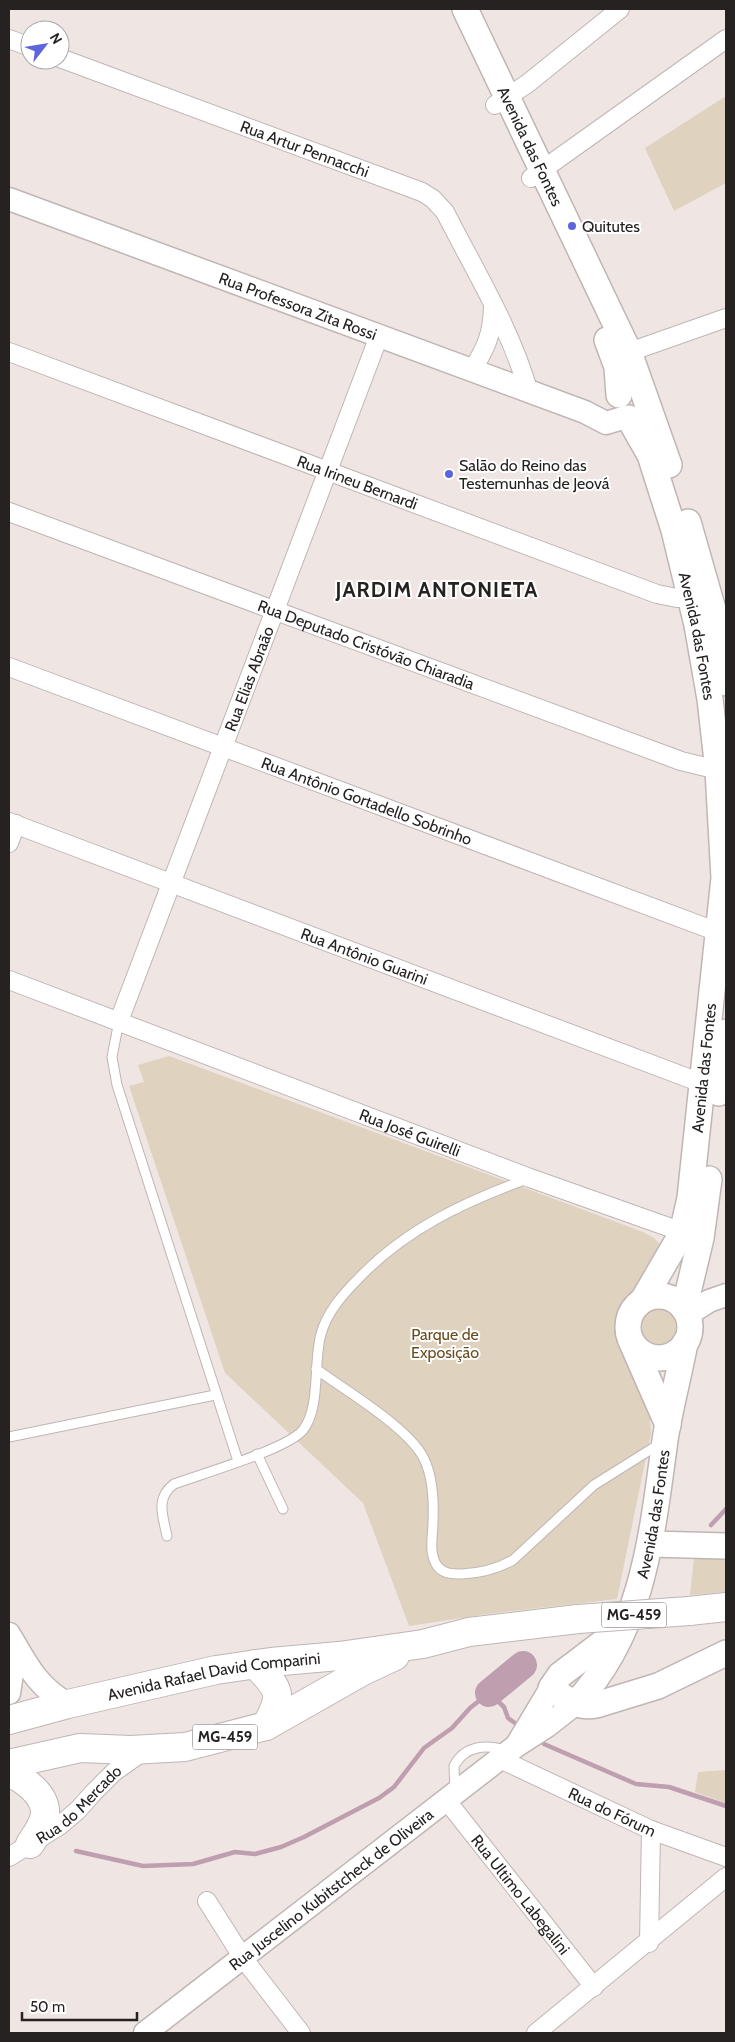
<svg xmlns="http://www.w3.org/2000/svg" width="735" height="2042" font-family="Cabin,sans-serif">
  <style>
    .green { fill: #dfd2be }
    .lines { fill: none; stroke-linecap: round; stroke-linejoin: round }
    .stream { stroke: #be9eaf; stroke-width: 4.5 }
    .river { stroke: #be9eaf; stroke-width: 28 }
    .service-casing { stroke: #bfb6b4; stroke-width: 11 }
    .minor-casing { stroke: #bfb6b4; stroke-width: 20 }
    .tertiary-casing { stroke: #bfb6b4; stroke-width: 25 }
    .secondary-casing { stroke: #bfb6b4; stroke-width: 28 }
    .primary-casing { stroke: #bfb6b4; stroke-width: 30 }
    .service { stroke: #fff; stroke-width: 9 }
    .minor { stroke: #fff; stroke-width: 18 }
    .tertiary { stroke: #fff; stroke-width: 22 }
    .secondary { stroke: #fff; stroke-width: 25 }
    .primary { stroke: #fff; stroke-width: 28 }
    .primary-bridge-casing { stroke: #bfb6b4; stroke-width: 30; stroke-linecap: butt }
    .primary-bridge { stroke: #fff; stroke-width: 28 }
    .poi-dot { fill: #5d64dc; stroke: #fff; stroke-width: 2 }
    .labels { text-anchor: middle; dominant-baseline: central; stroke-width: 4; stroke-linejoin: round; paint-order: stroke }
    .shield { fill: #fff; stroke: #666464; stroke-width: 1 }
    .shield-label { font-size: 15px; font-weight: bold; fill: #252221 }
    .street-label { font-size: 16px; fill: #252221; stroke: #fff }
    .poi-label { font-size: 16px; fill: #252221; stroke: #fff; text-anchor: start }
    .park-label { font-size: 16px; fill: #684c1d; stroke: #fff }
    .district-label { font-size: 21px; font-weight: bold; letter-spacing: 1px; fill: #252221; stroke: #fff }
  </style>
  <rect width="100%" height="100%" fill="#efe6e4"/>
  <g class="green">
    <polygon points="726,96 726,183 674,211 645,148"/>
    <polygon points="169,1056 643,1232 654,1238 661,1245 657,1264 629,1294 618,1326 620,1345 645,1400 650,1417 651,1433 617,1599 487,1614 409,1626 363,1503 225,1373 129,1086 144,1082 138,1065"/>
    <circle cx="658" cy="1326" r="20"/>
    <polygon points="695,1549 726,1550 726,1592 690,1595"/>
    <polygon points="726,1770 726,1803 695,1792 698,1772"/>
  </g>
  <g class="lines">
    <g class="stream">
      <polyline points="711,1525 726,1509"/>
      <polyline points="544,1744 636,1784 669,1787 726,1806"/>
      <polyline points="76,1851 143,1866 193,1864 235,1852 255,1854 281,1847 304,1837 379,1798 394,1787 424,1748 452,1728 470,1708 489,1693 504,1707 508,1718 519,1726"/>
    </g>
    <polyline class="river" points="489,1693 523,1665"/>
    <g class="service-casing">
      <g id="service">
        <polyline points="119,1021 112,1057 117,1085 238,1461"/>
        <path d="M316 1369C345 1390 404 1425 422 1455 433 1474 434 1500 433 1522 433 1536 428 1554 438 1567 444 1574 453 1574 462 1574 481 1573 497 1569 513 1560L594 1485 661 1443"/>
        <polyline points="9,1437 215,1395"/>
        <polyline points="257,1454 283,1509"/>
        <path d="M167 1536C163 1516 155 1498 174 1484 201 1474 288 1449 303 1430 321 1407 313 1362 321 1334 327 1312 343 1294 359 1278 406 1229 464 1202 527 1179"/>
        <path d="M455 1792 454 1766C465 1745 487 1744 507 1751"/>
      </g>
    </g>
    <g class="minor-casing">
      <g id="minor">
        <polyline points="9,39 30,47"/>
        <path id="s1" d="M60 58 422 192 433 199 445 212C475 271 511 329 529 393"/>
        <polyline points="495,105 527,84 620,9"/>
        <polyline points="531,178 726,39"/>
        <path id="s2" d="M9 352 657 594 677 598 701 596"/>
        <polyline points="618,356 726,318"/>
        <path d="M472 371C486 347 492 336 493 307"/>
        <path id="s3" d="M9 512 681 761 726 772"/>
        <path id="s4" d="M9 667 726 935"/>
        <path id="s5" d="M9 822 712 1087"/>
        <polyline points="9,843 16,824"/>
        <path id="s6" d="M9 980 530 1178 691 1235"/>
        <path id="s7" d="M119 1021 379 336"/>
        <path id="s8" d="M500 1759 651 1830 726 1857"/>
        <path id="s9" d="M447 1801 594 1987"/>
        <path id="s10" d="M9 1857 59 1826 78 1810 93 1793 114 1772 145 1750"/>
        <polyline points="207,1901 243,1958 301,2033"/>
        <polyline points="649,1943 651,1830"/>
        <polyline points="536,2033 726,1877"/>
      </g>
    </g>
    <g class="tertiary-casing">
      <g id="tertiary">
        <path id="s11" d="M9 199 585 412 606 423 626 417"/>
        <polyline points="687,1315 709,1301 726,1295"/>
        <path d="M9 1634C26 1663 37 1687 68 1704"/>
        <polyline points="9,1693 12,1674 12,1640"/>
        <polyline points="518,1743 551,1688"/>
        <path id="s12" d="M145 2033 516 1746 547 1726 575 1704"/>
      </g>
    </g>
    <g class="secondary-casing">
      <g id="secondary">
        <path id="s13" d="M465 9 629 352 669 465"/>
        <polyline points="607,340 617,367 619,395"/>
        <path id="s14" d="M629 418 650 455 674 530 697 625 710 699 718 770 724 878 690 1198 682 1233 643 1300"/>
        <polyline points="688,522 716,620 726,683"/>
        <polyline points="719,1093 726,1032"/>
        <circle cx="659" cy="1327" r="31"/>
        <polyline points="684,1309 701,1238 709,1179"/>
        <polyline points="632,1343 668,1425"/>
        <polyline points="650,1544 726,1546"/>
        <path d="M622 1628 560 1675 551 1688C565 1698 577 1709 596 1705L658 1686 726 1653"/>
        <path id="s15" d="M575 1704C644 1631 652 1534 665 1440 670 1408 679 1375 685 1343"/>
      </g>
    </g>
    <g class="primary-casing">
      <g id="primary">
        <polyline points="689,1611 726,1607"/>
        <path d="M255 1664C280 1690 284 1693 266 1726"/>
        <path id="s16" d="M9 1720 68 1704 216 1670 271 1662 339 1656 423 1644 469 1632 578 1619"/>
        <polyline points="9,1764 80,1748 131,1750 185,1747 266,1726 363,1671 395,1656"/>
        <path d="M9 1773C25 1779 47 1796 45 1815 43 1826 36 1835 30 1844"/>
      </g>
    </g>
    <use href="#service" class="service"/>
    <use href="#minor" class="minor"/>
    <use href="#tertiary" class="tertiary"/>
    <use href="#secondary" class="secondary"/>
    <use href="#primary" class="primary"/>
    <g class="primary-bridge-casing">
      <polyline id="primary-bridge" points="578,1619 689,1611"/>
    </g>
    <use href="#primary-bridge" class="primary-bridge"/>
  </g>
  <g class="poi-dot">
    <circle cx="572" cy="226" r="5"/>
    <circle cx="449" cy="474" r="5"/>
  </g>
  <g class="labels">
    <g class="shield">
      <rect x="601.5" y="1602.5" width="65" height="25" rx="4"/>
      <rect x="192.5" y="1724.5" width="65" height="25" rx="4"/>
    </g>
    <g class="shield-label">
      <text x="634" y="1615">MG-459</text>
      <text x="225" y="1737">MG-459</text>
    </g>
    <g class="street-label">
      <text stroke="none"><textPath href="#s13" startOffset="152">Avenida das Fontes</textPath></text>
      <text stroke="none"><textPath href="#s1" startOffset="261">Rua Artur Pennacchi</textPath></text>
      <text stroke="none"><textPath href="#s11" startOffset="308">Rua Professora Zita Rossi</textPath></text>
      <text stroke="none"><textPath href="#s2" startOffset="372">Rua Irineu Bernardi</textPath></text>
      <text stroke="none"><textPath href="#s14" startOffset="230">Avenida das Fontes</textPath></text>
      <text stroke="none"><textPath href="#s3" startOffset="381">Rua Deputado Cristóvão Chiaradia</textPath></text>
      <text stroke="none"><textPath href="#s7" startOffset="366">Rua Elias Abraão</textPath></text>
      <text stroke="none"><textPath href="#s4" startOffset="382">Rua Antônio Gortadello Sobrinho</textPath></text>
      <text stroke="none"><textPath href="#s5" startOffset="380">Rua Antônio Guarini</textPath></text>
      <text transform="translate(704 1068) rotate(-84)">Avenida das Fontes</text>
      <text stroke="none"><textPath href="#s6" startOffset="429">Rua José Guirelli</textPath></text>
      <text stroke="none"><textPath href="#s15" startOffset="209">Avenida das Fontes</textPath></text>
      <text stroke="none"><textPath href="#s16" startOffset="210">Avenida Rafael David Comparini</textPath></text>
      <text stroke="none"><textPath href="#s10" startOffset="88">Rua do Mercado</textPath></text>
      <text stroke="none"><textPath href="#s8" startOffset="124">Rua do Fórum</textPath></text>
      <text stroke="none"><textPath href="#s12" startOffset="235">Rua Juscelino Kubitstcheck de Oliveira</textPath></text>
      <text stroke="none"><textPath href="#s9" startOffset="119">Rua Ultimo Labegalini</textPath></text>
    </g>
    <g class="poi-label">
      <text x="582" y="226">Quitutes</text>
      <text x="459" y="465">Salão do Reino das<tspan x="459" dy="18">Testemunhas de Jeová</tspan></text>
    </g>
    <g class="park-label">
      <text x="445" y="1334">Parque de<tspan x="445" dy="18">Exposição</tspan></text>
    </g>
    <g class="district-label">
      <text x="437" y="589">JARDIM ANTONIETA</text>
    </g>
  </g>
  <rect width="735" height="2042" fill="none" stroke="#252221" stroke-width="20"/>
  <g transform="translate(45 45) rotate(59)"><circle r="24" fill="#ffffff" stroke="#a8a7a6"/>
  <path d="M0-4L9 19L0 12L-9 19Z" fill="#5d64dc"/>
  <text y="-8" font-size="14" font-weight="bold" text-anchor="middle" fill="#252221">N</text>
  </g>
  <path d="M22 2012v8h115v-8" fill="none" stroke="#252221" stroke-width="2.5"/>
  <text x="30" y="2012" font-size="15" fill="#252221" stroke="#ffffff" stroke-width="4" paint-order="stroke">50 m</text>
</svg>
